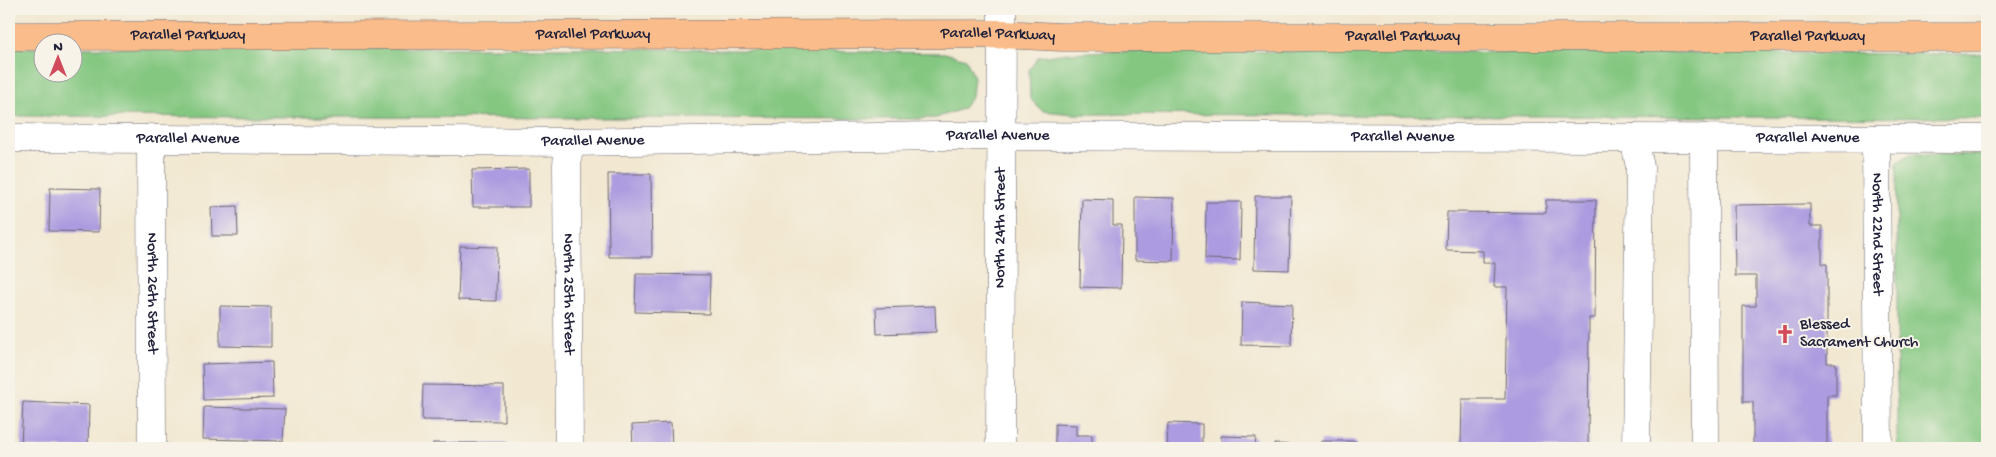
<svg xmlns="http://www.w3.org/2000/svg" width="1996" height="457" font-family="'Gochi Hand',sans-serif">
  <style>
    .green { fill: #84c781; stroke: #53745e }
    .building { fill: #ac9be0 }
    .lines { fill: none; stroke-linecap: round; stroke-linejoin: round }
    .minor-casing { stroke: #6b6770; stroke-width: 29 }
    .major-casing { stroke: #6b6770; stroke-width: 29 }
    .minor { stroke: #fff; stroke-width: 28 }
    .major { stroke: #f9bc8a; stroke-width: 28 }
    .labels { text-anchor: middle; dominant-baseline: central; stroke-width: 4; stroke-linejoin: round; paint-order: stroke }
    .street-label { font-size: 16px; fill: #22223b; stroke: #f7f3e8 }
    .poi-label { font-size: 16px; fill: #22223b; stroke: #f7f3e8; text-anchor: start }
  </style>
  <rect width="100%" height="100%" fill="#f7f3e8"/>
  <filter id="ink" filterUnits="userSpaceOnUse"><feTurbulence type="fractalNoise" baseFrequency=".02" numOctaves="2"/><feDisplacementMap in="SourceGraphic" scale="10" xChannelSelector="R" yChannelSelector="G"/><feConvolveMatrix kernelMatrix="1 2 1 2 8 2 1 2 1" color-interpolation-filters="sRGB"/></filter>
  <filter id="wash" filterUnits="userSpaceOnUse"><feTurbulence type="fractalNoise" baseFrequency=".0096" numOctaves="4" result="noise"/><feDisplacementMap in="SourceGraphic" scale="20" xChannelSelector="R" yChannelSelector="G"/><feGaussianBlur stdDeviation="1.12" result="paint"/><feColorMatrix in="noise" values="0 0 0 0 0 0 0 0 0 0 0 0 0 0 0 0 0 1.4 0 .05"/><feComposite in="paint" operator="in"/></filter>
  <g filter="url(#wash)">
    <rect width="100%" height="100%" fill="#f2e8d2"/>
    <g class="green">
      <polygon points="9,48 42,48 42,72 72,72 73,48 586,48 945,53 966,59 974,77 972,97 962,109 936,118 913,119 9,116"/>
      <polygon points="1111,51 1987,54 1987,118 1074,114 1042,111 1030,99 1029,70 1038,57 1068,53"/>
      <polygon points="1910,154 1987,155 1987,448 1897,448 1897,163"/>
    </g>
    <g id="blocks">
      <g class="building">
        <polygon points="529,169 529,207 473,207 472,170"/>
        <polygon points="608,174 651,174 652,257 609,257"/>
        <polygon points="50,188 100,189 99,232 49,231"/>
        <polygon points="1255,196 1291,196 1289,270 1254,269"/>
        <polygon points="1135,197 1174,198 1173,261 1135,260"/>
        <polygon points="1082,199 1113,200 1113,225 1122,225 1121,288 1080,287"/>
        <polygon points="1546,200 1596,200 1595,318 1589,318 1588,448 1461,448 1462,399 1505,399 1507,287 1494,287 1495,263 1483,263 1483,251 1446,250 1447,212 1546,213"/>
        <polygon points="1206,202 1241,202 1240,260 1205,259"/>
        <polygon points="1810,204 1810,226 1822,226 1822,264 1827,264 1827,363 1836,363 1836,395 1827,395 1827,448 1753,448 1753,402 1743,402 1743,306 1756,306 1756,276 1735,276 1734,205"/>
        <polygon points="237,206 238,236 212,236 211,207"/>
        <polygon points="460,246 497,247 496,301 458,300"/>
        <polygon points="636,274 710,275 709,314 635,312"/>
        <polygon points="1242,302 1292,304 1291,346 1241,345"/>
        <polygon points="220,306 271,307 271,347 220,346"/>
        <polygon points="935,306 936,332 877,334 876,308"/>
        <polygon points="272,362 273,398 203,400 202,364"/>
        <polygon points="423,385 504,386 504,421 422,420"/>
        <polygon points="23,402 89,405 88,448 21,447"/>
        <polygon points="204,407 285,409 283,441 203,439"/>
        <polygon points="671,423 672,448 633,448 632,425"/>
        <polygon points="1168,423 1202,424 1202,448 1167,448"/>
        <polygon points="1055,424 1076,425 1076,435 1092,435 1092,448 1055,448"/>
        <polygon points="1221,436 1256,437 1255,448 1221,448"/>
        <polygon points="1321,441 1356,441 1356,448 1320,448"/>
        <rect x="433" y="443" width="73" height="5"/>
        <polygon points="1274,444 1301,445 1301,448 1274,448"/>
        <rect x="1119" y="445" width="23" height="3"/>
      </g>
    </g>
  </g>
  <g filter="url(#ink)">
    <use href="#blocks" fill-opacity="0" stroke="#6b6770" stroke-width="1"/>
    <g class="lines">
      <g class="minor-casing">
        <g id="minor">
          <path id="s1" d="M9 138 569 142 938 136 1987 139"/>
          <path id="s2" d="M151 138 152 448"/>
          <polyline points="1634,138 1640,167 1636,448"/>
          <polyline points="1704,138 1705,448"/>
          <path id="s3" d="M1876 139 1878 448"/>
          <path id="s4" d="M569 142 567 165 569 448"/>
          <path id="s5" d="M1000 448 1002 9"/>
        </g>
      </g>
      <g class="major-casing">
        <g id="major">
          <path id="s6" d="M9 36 1002 34 1061 37H1987"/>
        </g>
      </g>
      <use href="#minor" class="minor"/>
      <use href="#major" class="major"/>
    </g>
  </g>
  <defs>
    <g id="church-bare" transform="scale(1.5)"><path d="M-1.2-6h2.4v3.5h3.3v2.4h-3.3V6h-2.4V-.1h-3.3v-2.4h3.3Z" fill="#d1495b" stroke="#f7f3e8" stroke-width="2.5" paint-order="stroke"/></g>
  </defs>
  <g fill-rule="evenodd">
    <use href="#church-bare" x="1785" y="334"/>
  </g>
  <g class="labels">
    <g class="street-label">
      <text stroke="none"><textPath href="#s6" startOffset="584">Parallel Parkway</textPath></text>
      <text stroke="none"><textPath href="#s6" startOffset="179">Parallel Parkway</textPath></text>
      <text stroke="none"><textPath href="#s6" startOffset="989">Parallel Parkway</textPath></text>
      <text stroke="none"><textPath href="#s6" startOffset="1394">Parallel Parkway</textPath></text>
      <text stroke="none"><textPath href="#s6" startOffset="1799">Parallel Parkway</textPath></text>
      <text stroke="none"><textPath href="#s1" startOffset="989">Parallel Avenue</textPath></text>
      <text stroke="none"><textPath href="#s1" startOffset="1394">Parallel Avenue</textPath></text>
      <text stroke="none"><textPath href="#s1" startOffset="179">Parallel Avenue</textPath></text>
      <text stroke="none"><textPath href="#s1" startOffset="1799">Parallel Avenue</textPath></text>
      <text stroke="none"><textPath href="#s1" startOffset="584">Parallel Avenue</textPath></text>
      <text stroke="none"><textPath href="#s5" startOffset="220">North 24th Street</textPath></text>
      <text stroke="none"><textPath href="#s3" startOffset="95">North 22nd Street</textPath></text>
      <text stroke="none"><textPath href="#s2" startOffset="155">North 26th Street</textPath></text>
      <text stroke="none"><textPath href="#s4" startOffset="152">North 25th Street</textPath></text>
    </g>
    <g class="poi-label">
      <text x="1800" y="325">Blessed<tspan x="1800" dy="18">Sacrament Church</tspan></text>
    </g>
  </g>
  <rect width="1996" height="457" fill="none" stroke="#f7f3e8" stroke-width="30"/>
  <g transform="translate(58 58)"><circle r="24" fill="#f7f3e8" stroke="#a29fa3"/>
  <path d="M0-4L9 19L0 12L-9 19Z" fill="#d1495b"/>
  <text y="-8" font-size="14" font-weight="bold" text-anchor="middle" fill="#22223b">N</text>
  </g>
</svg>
